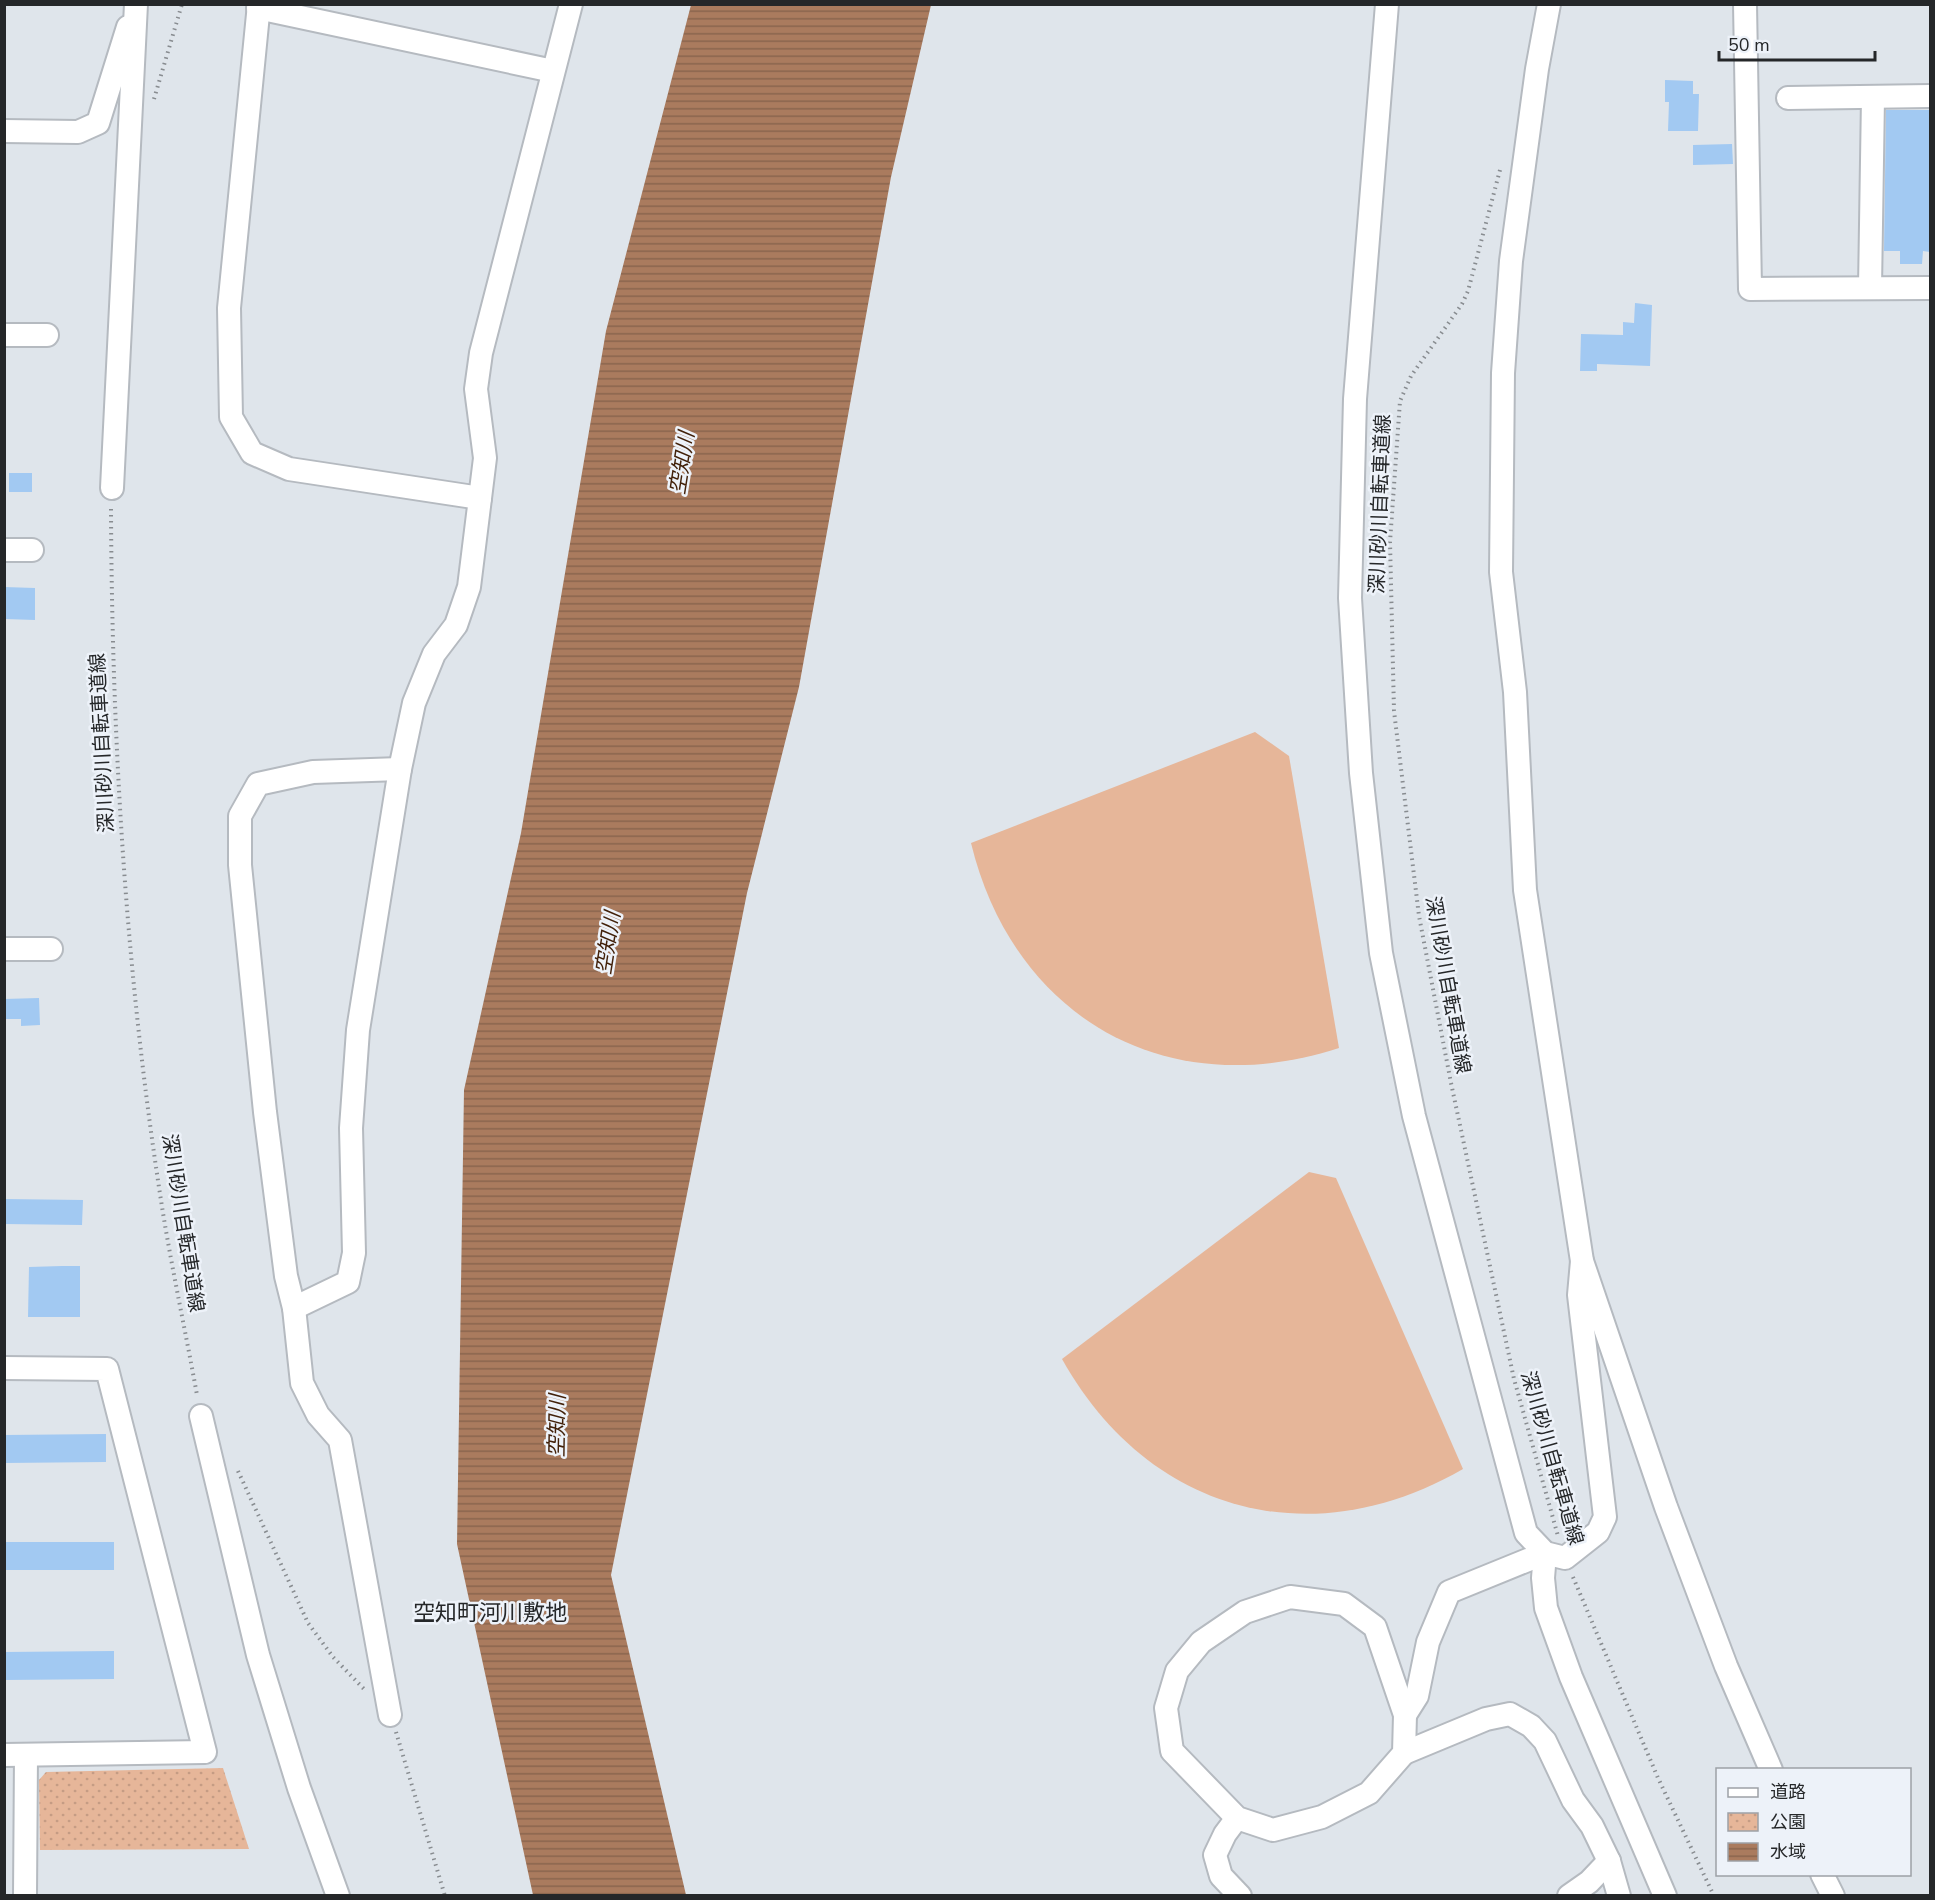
<svg xmlns="http://www.w3.org/2000/svg" width="1935" height="1900" font-family="'Nunito Sans','Noto Sans JP',sans-serif">
  <style>
    .grass { fill: #e6b699 }
    .park { fill: url(#park-dots) }
    .water { fill: url(#water-rules) }
    .building { fill: #a2c9f2 }
    .lines { fill: none; stroke-linecap: round; stroke-linejoin: round }
    .minor-casing { stroke: #b5bac0; stroke-width: 26 }
    .path { stroke: #888c90; stroke-width: 4; stroke-dasharray: 1.5 4.5; stroke-linecap: butt }
    .minor { stroke: #fff; stroke-width: 22 }
    .labels { text-anchor: middle; dominant-baseline: central; stroke-width: 5; stroke-linejoin: round; paint-order: stroke }
    .street-label { font-size: 20px; fill: #252729; stroke: #edf2f9 }
    .water-label { font-size: 21px; font-style: italic; fill: #42210a; stroke: #edf2f9 }
    .quarter-label { font-size: 22px; fill: #252729; stroke: #edf2f9 }
  </style>
  <defs>
    <pattern id="park-dots" width="8" height="8" patternUnits="userSpaceOnUse" patternTransform="scale(1.5)"><rect width="8" height="8" fill="#e6b699"/><path d="M2 2h.1M6 6h.1" fill="none" stroke="#c59c84" stroke-width="1.8" stroke-linecap="round"/></pattern>
    <pattern id="water-rules" width="6" height="5" patternUnits="userSpaceOnUse" patternTransform="scale(1.5)"><rect width="6" height="5" fill="#aa7b5e"/><path d="M0 2.5h6" fill="none" stroke="#8a654e"/></pattern>
  </defs>
  <rect width="100%" height="100%" fill="#dfe5eb"/>
  <g class="grass">
    <path d="M1255 732 1289 756 1339 1048C1167 1104 1014 1019 971 843Z"/>
    <path d="M1309 1172 1336 1178 1463 1469C1311 1557 1148 1513 1062 1359Z"/>
  </g>
  <polygon class="park" points="223,1768 249,1849 40,1850 39,1780 46,1772"/>
  <polygon class="water" points="691,5 931,5 891,177 799,687 747,893 611,1575 686,1895 533,1895 457,1544 464,1090 521,833 606,331"/>
  <g class="building">
    <polygon points="1665,80 1693,81 1693,94 1699,94 1698,131 1668,131 1669,102 1665,102"/>
    <polygon points="1930,110 1930,252 1923,251 1922,264 1900,264 1900,251 1884,251 1886,110"/>
    <polygon points="1732,144 1733,164 1693,165 1693,145"/>
    <polygon points="1635,303 1652,305 1650,366 1597,364 1597,371 1580,371 1581,334 1623,335 1623,322 1634,323"/>
    <rect x="9" y="473" width="23" height="19"/>
    <polygon points="4,587 35,588 35,620 5,619"/>
    <polygon points="39,998 40,1025 21,1026 21,1019 4,1019 4,999"/>
    <polygon points="4,1199 83,1200 82,1225 4,1224"/>
    <polygon points="62,1266 80,1266 80,1317 28,1317 29,1267"/>
    <polygon points="106,1434 106,1462 4,1463 4,1435"/>
    <rect x="4" y="1542" width="110" height="28"/>
    <polygon points="114,1651 114,1679 4,1680 4,1652"/>
  </g>
  <g class="lines">
    <g class="minor-casing">
      <g id="minor">
        <polyline points="259,4 229,308 231,417 252,453 289,469 480,498"/>
        <polyline points="1387,4 1355,399 1350,598 1361,773 1381,953 1414,1116 1526,1533 1545,1553 1565,1558 1598,1532 1605,1517 1579,1295 1582,1261"/>
        <polyline points="1549,4 1537,69 1511,261 1503,373 1501,572 1515,692 1525,890 1582,1261 1666,1507 1726,1666 1771,1770"/>
        <polyline points="1745,4 1750,289 1930,288"/>
        <polyline points="258,8 553,71"/>
        <polyline points="1788,98 1930,96"/>
        <polyline points="4,131 78,132 98,123 128,27"/>
        <polyline points="1870,288 1873,97"/>
        <polyline points="4,335 47,335"/>
        <polyline points="112,488 136,4"/>
        <polyline points="4,550 32,550"/>
        <polyline points="4,949 51,949"/>
        <polyline points="294,1308 348,1282 354,1253 351,1128 358,1030 400,769 414,703 434,654 456,625 469,587 485,458 476,389 481,353 571,4"/>
        <polyline points="4,1368 107,1369 205,1752 4,1755"/>
        <polyline points="201,1416 258,1655 299,1788 338,1896"/>
        <polyline points="1545,1553 1543,1578 1546,1608 1571,1677 1665,1896"/>
        <polygon points="1290,1597 1344,1604 1375,1627 1405,1715 1404,1753 1369,1793 1322,1817 1273,1830 1237,1818 1172,1751 1166,1708 1177,1671 1201,1642 1245,1612"/>
        <polyline points="390,1715 340,1440 318,1415 302,1383 294,1308 286,1276 265,1112 240,865 240,816 258,784 313,772 400,769"/>
        <polyline points="1405,1715 1417,1696 1428,1642 1449,1592 1545,1553"/>
        <polyline points="1404,1753 1486,1719 1510,1714 1531,1726 1545,1741 1573,1800 1592,1826 1609,1861 1619,1896"/>
        <polyline points="1237,1818 1225,1834 1215,1855 1221,1876 1240,1896"/>
        <polyline points="1822,1874 1833,1896"/>
        <polyline points="25,1896 26,1755"/>
        <polyline points="1569,1896 1589,1882 1609,1861"/>
      </g>
    </g>
    <g class="path">
      <polyline points="154,99 182,4"/>
      <polyline points="1500,170 1468,291 1462,304 1411,376 1400,401 1390,542 1394,711 1419,916 1451,1083 1514,1379 1558,1536"/>
      <path d="M111 509C112 744 126 980 163 1213 173 1274 186 1334 197 1395"/>
      <polyline points="238,1471 308,1623 333,1657 364,1689"/>
      <polyline points="1573,1577 1658,1778 1714,1896"/>
      <polyline points="396,1732 445,1896"/>
    </g>
    <use href="#minor" class="minor"/>
  </g>
  <g class="labels">
    <g class="street-label">
      <text transform="translate(1380 504) rotate(-88)">深川砂川自転車道線</text>
      <text transform="translate(102 743) rotate(-93)">深川砂川自転車道線</text>
      <text transform="translate(1448 985) rotate(80)">深川砂川自転車道線</text>
      <text transform="translate(183 1223) rotate(81)">深川砂川自転車道線</text>
      <text transform="translate(1552 1458) rotate(74)">深川砂川自転車道線</text>
    </g>
    <g class="water-label">
      <text transform="translate(682 463) rotate(-81)">空知川</text>
      <text transform="translate(608 943) rotate(-81)">空知川</text>
      <text transform="translate(557 1426) rotate(-89)">空知川</text>
    </g>
    <g class="quarter-label">
      <text x="490" y="1613">空知町河川敷地</text>
    </g>
  </g>
  <rect width="1935" height="1900" fill="none" stroke="#252729" stroke-width="12"/>
  <rect x="1716" y="1768" width="195" height="108" fill="#edf2f9" stroke="#9da1a6" stroke-width="1.5"/>
  <rect x="1728" y="1788" width="30" height="9" fill="#ffffff" stroke="#9da1a6" stroke-width="1.5"/>
  <text x="1770" y="1798" font-size="18" fill="#252729">道路</text>
  <rect x="1728" y="1813" width="30" height="18" fill="url(#park-dots)" stroke="#9da1a6" stroke-width="1.5"/>
  <text x="1770" y="1828" font-size="18" fill="#252729">公園</text>
  <rect x="1728" y="1843" width="30" height="18" fill="url(#water-rules)" stroke="#9da1a6" stroke-width="1.5"/>
  <text x="1770" y="1858" font-size="18" fill="#252729">水域</text>
  <path d="M1719 51v9h156v-9" fill="none" stroke="#252729" stroke-width="3"/>
  <text x="1728" y="51" font-size="18" fill="#252729" stroke="#edf2f9" stroke-width="4.5" paint-order="stroke">50 m</text>
</svg>
